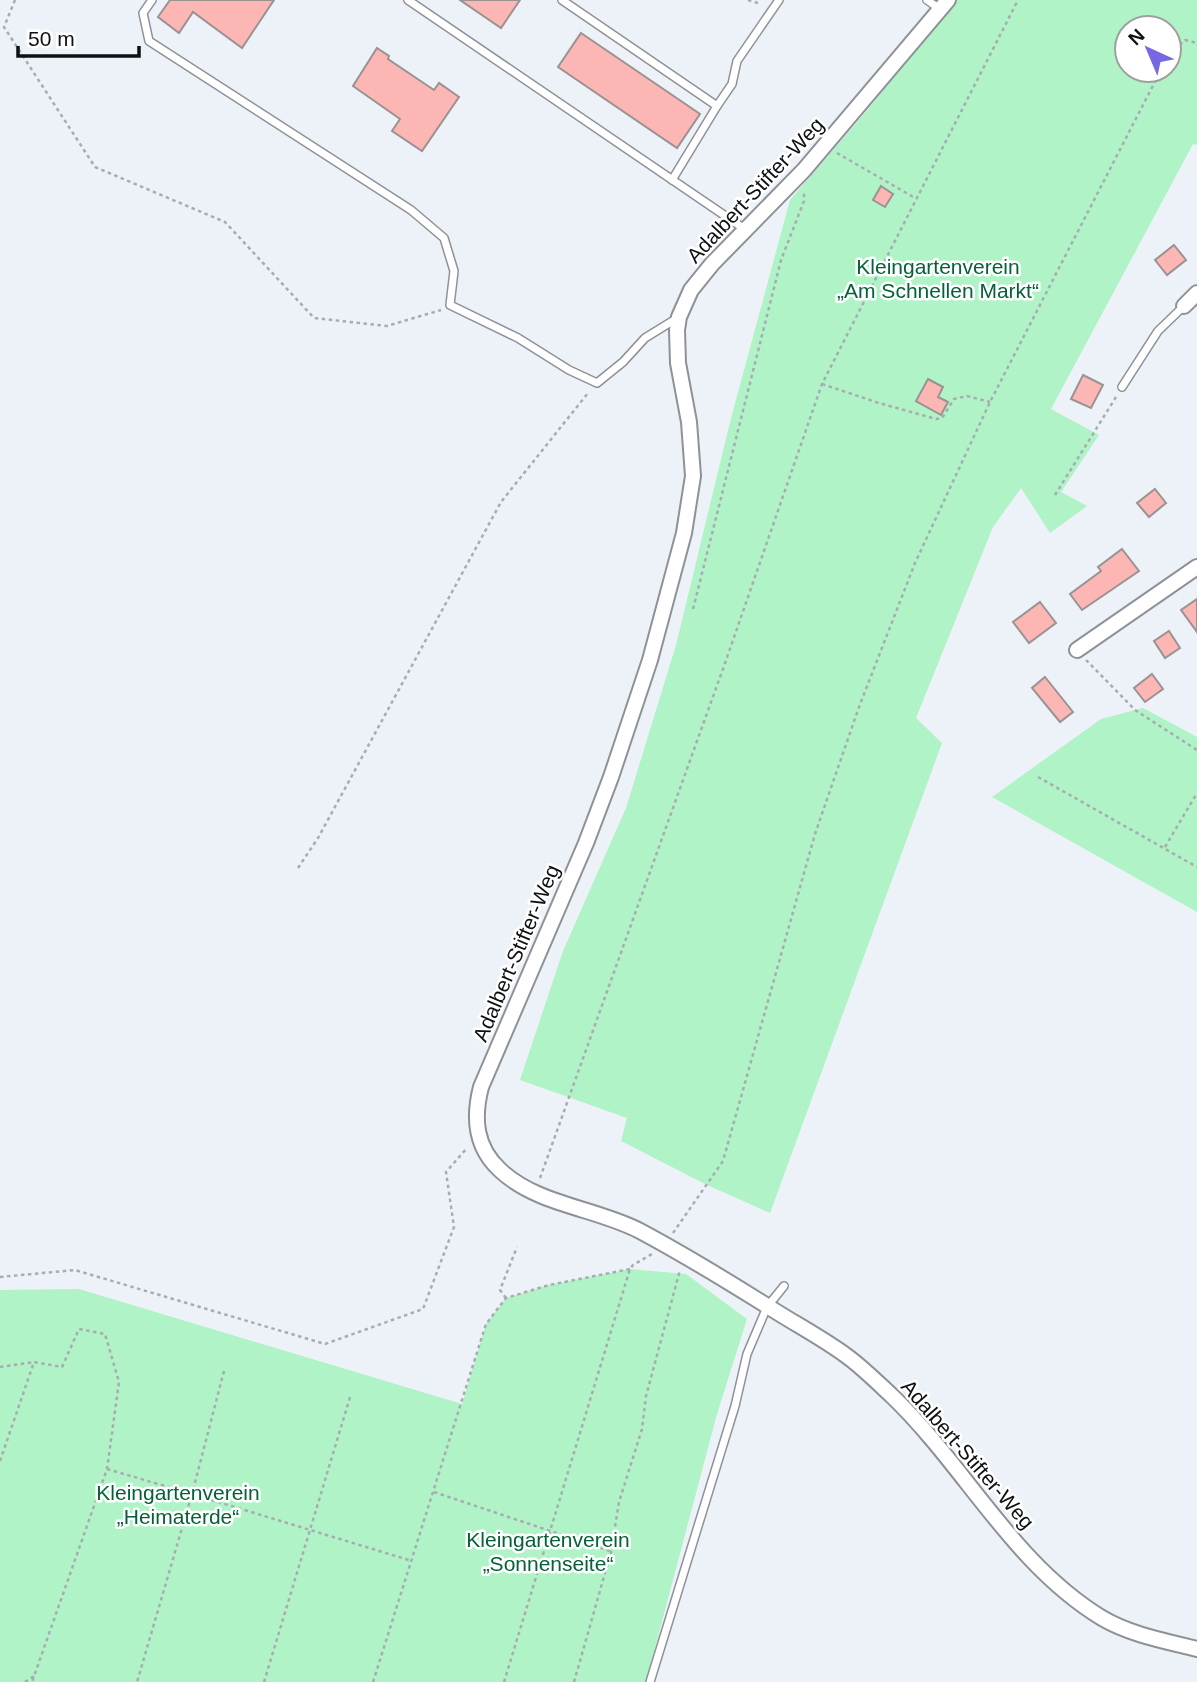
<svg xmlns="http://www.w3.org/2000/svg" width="1197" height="1682" font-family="Helvetica,sans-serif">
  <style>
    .green { fill: #aff3c6; fill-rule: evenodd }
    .building { fill: #fcb7b5; stroke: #9b9292; stroke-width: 2 }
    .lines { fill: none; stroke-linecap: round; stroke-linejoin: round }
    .service-casing { stroke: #8e9298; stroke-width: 10 }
    .minor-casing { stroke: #8e9298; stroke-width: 18 }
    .path { stroke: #a8acb2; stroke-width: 2.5; stroke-dasharray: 3.5 3.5; stroke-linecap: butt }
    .service { stroke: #fff; stroke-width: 7 }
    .minor { stroke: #fff; stroke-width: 14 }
    .labels { text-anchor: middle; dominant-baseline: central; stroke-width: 5; stroke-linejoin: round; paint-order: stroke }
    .street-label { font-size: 21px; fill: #0e1012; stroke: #fff }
    .park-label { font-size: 21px; fill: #056137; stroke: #fff }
  </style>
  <rect width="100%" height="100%" fill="#edf2f9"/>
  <g class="green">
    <path d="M955 0H1197V145L1193 144 1051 409 1099 435 1061 492 1087 506 1050 533 1021 488 993 527 916 718 942 743 770 1213 707 1185 621 1141 627 1118 520 1080 563 951 626 808 676 645 730 422 790 200 865 113ZM1127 28H1169V70H1127Z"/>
    <polygon points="1143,708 1197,737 1197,912 992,797 1101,719"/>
    <polygon points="630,1269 686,1274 747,1319 717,1414 646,1682 0,1682 0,1290 79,1289 462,1404 486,1324 506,1298 549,1285"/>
  </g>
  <g class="building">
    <polygon points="170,0 274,0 242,48 193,12 179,33 158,17"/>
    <polygon points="460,0 520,0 501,28"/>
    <polygon points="581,33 700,114 677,148 558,67"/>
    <polygon points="377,48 389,56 388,59 434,90 439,83 459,97 422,151 392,131 400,119 353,86"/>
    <polygon points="881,186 893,194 885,207 873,200"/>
    <polygon points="1174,245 1186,260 1167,275 1155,260"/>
    <polygon points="1083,375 1103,385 1091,408 1071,399"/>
    <polygon points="928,379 943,387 938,397 948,402 941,415 916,401"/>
    <polygon points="1155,489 1166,503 1149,517 1137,503"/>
    <polygon points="1122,549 1139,571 1082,610 1070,594 1101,571 1098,567"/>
    <polygon points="1197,599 1197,632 1181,610"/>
    <polygon points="1040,602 1056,623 1029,643 1013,622"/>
    <polygon points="1169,631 1180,648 1165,658 1154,641"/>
    <polygon points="1152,674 1163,689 1145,702 1134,688"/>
    <polygon points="1045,677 1073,712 1060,722 1032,688"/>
  </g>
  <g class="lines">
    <g class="service-casing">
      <g id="service">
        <polyline points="152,0 143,13 149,41 411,210 444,238 454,271 450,305 518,338 569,370 597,383 623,362 645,338 679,317"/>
        <polyline points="408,0 746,230"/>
        <polyline points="562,0 717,106 732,84 737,61 779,0"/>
        <polyline points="927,0 940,9"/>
        <polyline points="672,180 717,106"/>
        <polyline points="1122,387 1158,331 1184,306"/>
        <polyline points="650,1682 735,1406 747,1354 767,1307 784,1286"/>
      </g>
    </g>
    <g class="minor-casing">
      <g id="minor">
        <path d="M948 0 804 170 712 264 691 290 679 317 677 330 678 363 689 422 693 476 684 533 650 660 611 777 586 843 481 1087C473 1118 475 1147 500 1170 537 1205 596 1208 640 1231 685 1255 729 1282 772 1309 797 1325 824 1339 848 1357 863 1368 878 1383 892 1396 965 1466 1013 1564 1102 1618 1131 1635 1165 1641 1197 1649"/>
        <polyline points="1184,306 1197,293"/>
        <polyline points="1077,650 1197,567"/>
      </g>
    </g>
    <g class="path">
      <polyline points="15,0 4,27 95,167 225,222 314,318 387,326 441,310"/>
      <polyline points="748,0 761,4"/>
      <polyline points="1169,54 1185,40 1197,43"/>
      <polyline points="837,153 915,198"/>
      <polyline points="822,384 879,403 936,419 942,418 954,399 967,396 990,402"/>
      <polyline points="1055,495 1116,397"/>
      <polyline points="693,609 781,260 804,201 804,193"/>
      <polyline points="1086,660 1135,710 1197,750"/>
      <polyline points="1038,777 1197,867"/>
      <polyline points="1165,847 1197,793"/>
      <polyline points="298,868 318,838 501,502 588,393"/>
      <polyline points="540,1178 724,666 822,384 1018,0"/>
      <polyline points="673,1233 723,1161 815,834 859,707 915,563 990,402 1161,70"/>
      <polyline points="0,1277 75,1270 325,1344 423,1309 454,1227 446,1172 467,1148"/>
      <polyline points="506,1298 500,1290 517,1247"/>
      <polyline points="0,1367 34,1362"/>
      <polyline points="224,1371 192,1494 412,1561"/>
      <polyline points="0,1461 34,1362 62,1367 79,1329 105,1334 119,1382 107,1469 32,1682"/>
      <polyline points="107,1469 192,1494 137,1682"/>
      <polyline points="434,1492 610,1551"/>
      <polyline points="25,1682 34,1676"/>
      <polyline points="264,1682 351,1394"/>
      <polyline points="373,1682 486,1324 506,1298 549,1285 630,1269"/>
      <polyline points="504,1682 630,1269 633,1265 652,1254"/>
      <polyline points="574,1682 611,1552 619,1502 642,1429 646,1396 680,1270"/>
    </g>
    <use href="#service" class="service"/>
    <use href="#minor" class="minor"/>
  </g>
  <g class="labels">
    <g class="street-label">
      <text transform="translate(755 190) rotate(-47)">Adalbert-Stifter-Weg</text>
      <text transform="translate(516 953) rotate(-67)">Adalbert-Stifter-Weg</text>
      <text transform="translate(968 1454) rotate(49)">Adalbert-Stifter-Weg</text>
    </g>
    <g class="park-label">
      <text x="938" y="266">Kleingartenverein<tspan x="938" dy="24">„Am Schnellen Markt“</tspan></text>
      <text x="178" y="1492">Kleingartenverein<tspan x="178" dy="24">„Heimaterde“</tspan></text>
      <text x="548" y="1539">Kleingartenverein<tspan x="548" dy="24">„Sonnenseite“</tspan></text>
    </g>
  </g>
  <g transform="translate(1148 49) rotate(316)"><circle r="33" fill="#ffffff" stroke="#9f9fa0" stroke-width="2"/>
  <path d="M0-5L12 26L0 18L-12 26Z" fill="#7668e3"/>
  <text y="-10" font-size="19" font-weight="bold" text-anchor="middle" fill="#0e1012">N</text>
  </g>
  <path d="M18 46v10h121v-10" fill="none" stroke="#0e1012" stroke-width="3.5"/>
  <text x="28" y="46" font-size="21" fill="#0e1012" stroke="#ffffff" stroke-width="5" paint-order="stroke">50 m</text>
</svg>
